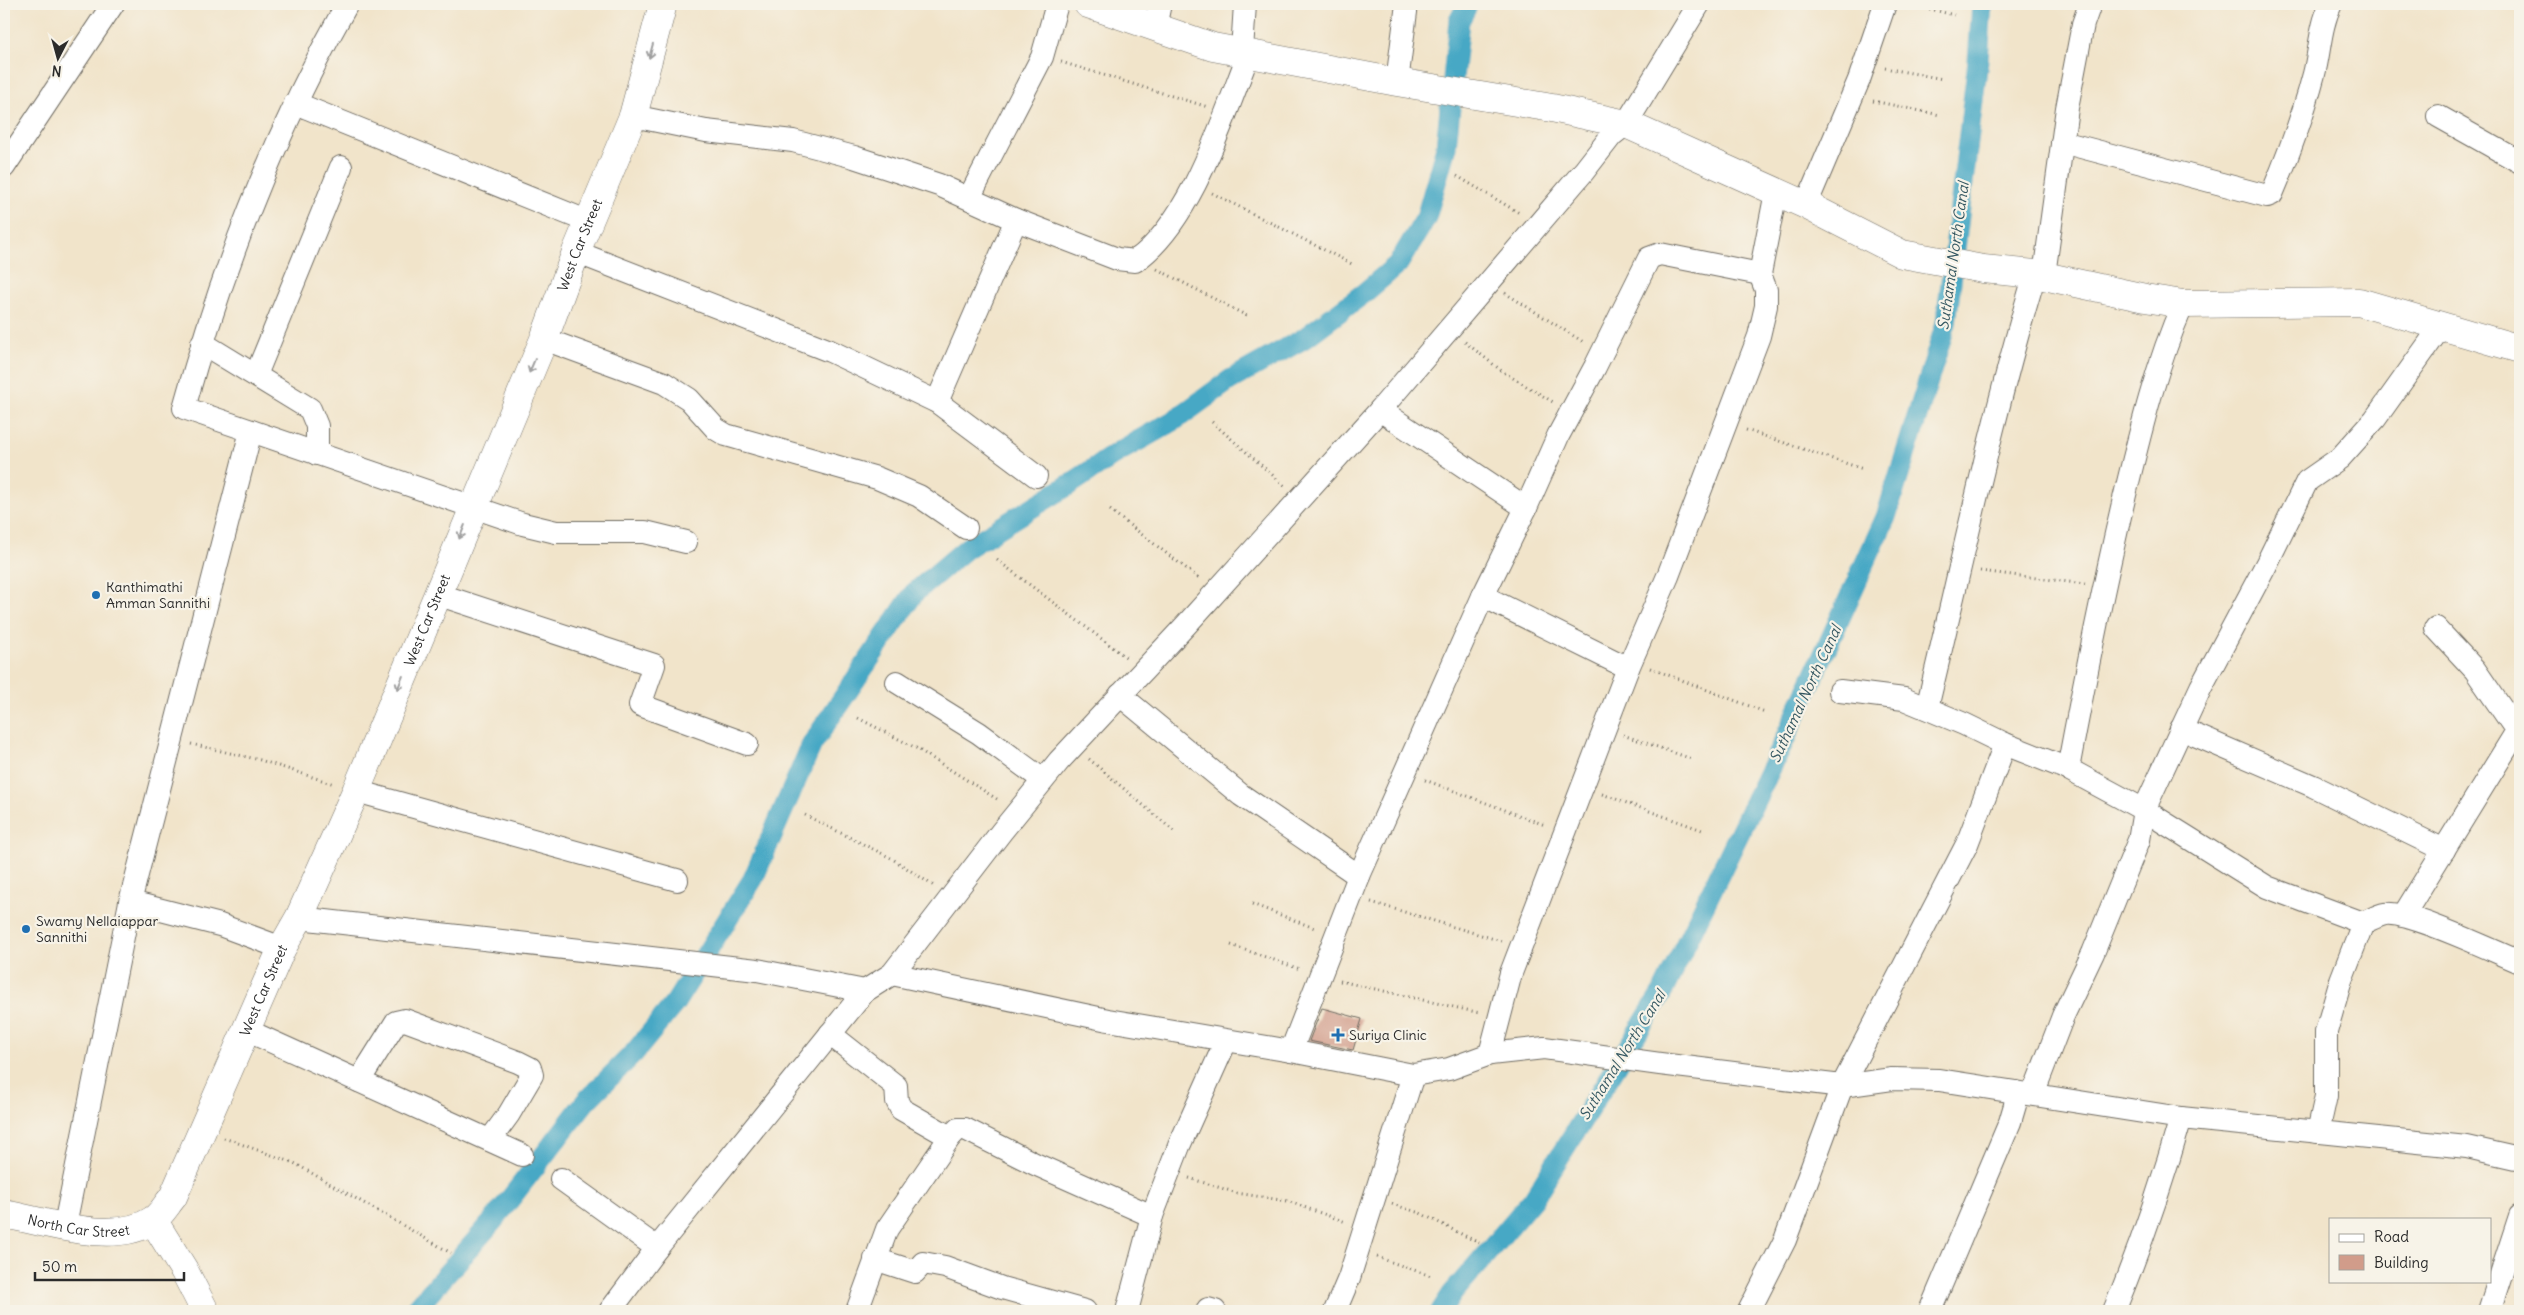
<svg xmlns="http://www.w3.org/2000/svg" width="2524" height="1315" font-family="Delius,sans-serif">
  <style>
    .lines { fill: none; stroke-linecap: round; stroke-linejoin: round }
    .canal { stroke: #46a8c5; stroke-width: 21 }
    .building { fill: #d19c8a }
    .minor-casing { stroke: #706c63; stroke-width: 24 }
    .major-casing { stroke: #706c63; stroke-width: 29 }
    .path { stroke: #706c63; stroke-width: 3; stroke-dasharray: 1 4; stroke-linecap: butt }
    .minor { stroke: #fff; stroke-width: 22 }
    .major { stroke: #fff; stroke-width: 28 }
    .oneway { stroke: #a0a0a0 }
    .poi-dot { fill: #1f6fb2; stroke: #f7f3e8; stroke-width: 2 }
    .labels { text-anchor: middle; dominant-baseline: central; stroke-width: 4.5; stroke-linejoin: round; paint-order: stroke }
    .street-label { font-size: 14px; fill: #2b2b2b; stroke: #f7f3e8 }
    .poi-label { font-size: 14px; fill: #2b2b2b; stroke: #f7f3e8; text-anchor: start }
    .water-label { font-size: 15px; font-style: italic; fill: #345761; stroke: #f7f3e8 }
  </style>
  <rect width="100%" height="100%" fill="#f7f3e8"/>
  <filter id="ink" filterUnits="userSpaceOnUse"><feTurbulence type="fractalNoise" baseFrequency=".02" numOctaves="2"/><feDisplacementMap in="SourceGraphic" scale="10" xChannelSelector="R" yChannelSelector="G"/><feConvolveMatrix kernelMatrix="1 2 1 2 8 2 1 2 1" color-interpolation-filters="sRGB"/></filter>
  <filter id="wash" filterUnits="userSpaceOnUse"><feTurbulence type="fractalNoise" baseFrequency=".0096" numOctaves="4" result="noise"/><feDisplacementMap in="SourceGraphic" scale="20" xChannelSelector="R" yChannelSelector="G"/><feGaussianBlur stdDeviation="1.12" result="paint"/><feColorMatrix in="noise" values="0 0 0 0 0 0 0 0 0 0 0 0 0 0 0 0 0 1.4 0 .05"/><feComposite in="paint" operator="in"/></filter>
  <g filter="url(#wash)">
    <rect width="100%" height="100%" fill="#f1e4ca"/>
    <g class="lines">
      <g class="canal">
        <polyline points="414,1311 493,1221 586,1101 634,1053 675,1003 753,879 812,744 914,593 967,548 1072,483 1120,451 1175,420 1230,380 1303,339 1363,294 1398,264 1426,218 1446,147 1459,21 1468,4"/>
        <polyline points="1441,1311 1452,1294 1533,1199 1662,993 1784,741 1886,517 1946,323 1978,60 1982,4"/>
      </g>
    </g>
    <g id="blocks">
      <polygon class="building" points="1322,1008 1362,1019 1353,1050 1309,1041"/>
    </g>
  </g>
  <g filter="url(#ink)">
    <use href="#blocks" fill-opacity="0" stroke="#706c63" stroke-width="1"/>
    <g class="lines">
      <g class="minor-casing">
        <g id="minor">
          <path d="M347 4C276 130 222 269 184 408L523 524 556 532H645L686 542"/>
          <polyline points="1155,27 1160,4"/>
          <polyline points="1242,51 1245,4"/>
          <polyline points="1397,82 1407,4"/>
          <polyline points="295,103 589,222"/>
          <path d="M633 116 706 131 793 141 854 157 939 185 1016 220 1117 259 1135 261C1191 223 1224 116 1249 53"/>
          <polyline points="2438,116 2520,162"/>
          <path d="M2062 142 2267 196 2272 194C2289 154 2303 116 2314 74 2320 51 2320 26 2331 4"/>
          <polyline points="4,167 113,4"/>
          <polyline points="969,198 1042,57 1057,4"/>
          <polyline points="1806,205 1859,80 1885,4"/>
          <polyline points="576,252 830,351 937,402 1036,476"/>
          <polyline points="2044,275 2067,108 2083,24 2090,4"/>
          <polyline points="544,339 664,383 689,399 716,429 726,435 877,478 919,496 966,528"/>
          <polyline points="202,343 310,409 317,426 317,454"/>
          <polyline points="256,375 341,167"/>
          <polyline points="937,402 1016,220"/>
          <polyline points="1380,410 1526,508"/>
          <polyline points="251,431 130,902 220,925 282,948"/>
          <polyline points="437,594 654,665 640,705 747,744"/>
          <polyline points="1483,596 1628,668"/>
          <polyline points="897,682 979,733 1043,780"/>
          <path d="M1840 691 1904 699 1964 724 2005 744 2068 769 2144 810 2267 887 2363 923C2370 920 2378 915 2385 914 2410 911 2493 951 2520 962"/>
          <polyline points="1120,695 1241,795 1359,876"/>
          <path d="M1927 708C1962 563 1992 417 2035 274"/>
          <polyline points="2181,729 2313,786 2444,850"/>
          <path d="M2068 769C2085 678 2103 588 2124 499 2140 433 2156 365 2183 304"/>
          <polyline points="356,791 677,880"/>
          <polyline points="2403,916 2517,731 2475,670 2436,628"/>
          <polyline points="299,918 757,970 865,991"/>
          <polyline points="892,974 1108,1020 1291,1051 1413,1075 1449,1069 1490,1054 1544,1048 1660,1064 1842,1086 1892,1079 1939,1080 2181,1118 2467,1147 2520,1159"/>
          <polyline points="246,1030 522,1155"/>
          <polyline points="830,1034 896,1086 897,1101 901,1109 950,1137"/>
          <polyline points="1291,1051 1359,876 1483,596 1526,508 1558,436 1595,367 1649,258 1660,254 1760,274"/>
          <polyline points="1490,1054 1511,973 1628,668 1668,576 1759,336 1766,306 1766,290 1760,274 1776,192"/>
          <polyline points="359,1081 396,1022 405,1020 518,1062 530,1068 532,1075 509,1114 490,1140"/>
          <polyline points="2033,1094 2063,1016 2093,953 2139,840 2144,810 2201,687 2266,565 2307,481 2340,458 2375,419 2440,328"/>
          <polyline points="2318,1132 2326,1096 2326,1032 2341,980 2363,923"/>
          <polyline points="561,1179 657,1248"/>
          <polyline points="65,1225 130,902"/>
          <polyline points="875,1259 915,1272 923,1263 945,1267 1002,1288 1085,1311"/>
          <polyline points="1208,1309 1215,1311"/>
          <polyline points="610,1311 657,1248 865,991 892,974 1002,831 1059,761 1186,625 1380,410 1584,171 1612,135 1626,124 1699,4"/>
          <polyline points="857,1311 887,1229 950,1137 958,1129 965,1129 1035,1164 1152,1216"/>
          <polyline points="1127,1311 1152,1216 1179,1146 1226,1041"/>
          <polyline points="1335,1311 1349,1278 1413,1075"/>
          <polyline points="1749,1311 1785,1240 1842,1086 1967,844 2005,744"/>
          <polyline points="1930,1311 2010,1122 2015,1105 2016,1092"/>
          <path d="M2114 1311C2140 1248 2162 1184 2181 1118"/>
          <polyline points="2489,1311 2520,1216"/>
        </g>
      </g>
      <g class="major-casing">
        <g id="major">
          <polyline points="1088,4 1213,47 1397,82 1552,108 1626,124 1806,205 1902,254 1983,269 2035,274 2145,298 2183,304 2359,302 2520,349"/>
          <path id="s1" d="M4 1214C47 1222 114 1246 153 1220 161 1215 167 1204 173 1197L282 948 299 918 356 791 544 339 576 252 633 116 663 4"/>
          <polyline points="153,1220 184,1270 205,1311"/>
        </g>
      </g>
      <g class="path">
        <polyline points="1910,4 1954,15"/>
        <polyline points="1061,62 1208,107"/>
        <polyline points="1885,68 1943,79"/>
        <polyline points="1873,101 1940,115"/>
        <polyline points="1457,176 1521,214"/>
        <polyline points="1212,193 1352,264"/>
        <polyline points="1157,269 1249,317"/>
        <polyline points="1505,293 1585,343"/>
        <polyline points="1465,342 1503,372 1553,402"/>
        <polyline points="1212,422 1285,486"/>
        <polyline points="1746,430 1863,469"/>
        <polyline points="1110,510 1200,579"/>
        <polyline points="997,560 1127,658"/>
        <polyline points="1980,571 2085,584"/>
        <polyline points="1650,668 1765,712"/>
        <polyline points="858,718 916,748 1000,801"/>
        <polyline points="1623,735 1692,759"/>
        <polyline points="191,744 260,760 334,784"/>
        <polyline points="1089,759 1176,833"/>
        <polyline points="1425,780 1545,825"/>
        <polyline points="1602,794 1702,830"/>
        <polyline points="805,815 891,858 934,886"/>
        <polyline points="1371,902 1501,941"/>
        <polyline points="1252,904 1317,929"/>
        <polyline points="1231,945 1300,969"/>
        <polyline points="1340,981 1480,1013"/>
        <polyline points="224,1138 294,1163 451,1253"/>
        <polyline points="1189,1178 1237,1193 1287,1201 1346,1222"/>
        <polyline points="1392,1204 1420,1213 1479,1243"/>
        <polyline points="1377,1257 1431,1276"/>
      </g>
      <use href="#minor" class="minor"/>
      <use href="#major" class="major"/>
    </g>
    <defs><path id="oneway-shaft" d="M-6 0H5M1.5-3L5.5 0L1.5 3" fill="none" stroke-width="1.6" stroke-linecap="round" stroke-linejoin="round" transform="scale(1.25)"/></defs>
    <g class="oneway">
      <use href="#oneway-shaft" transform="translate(651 51) rotate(105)"/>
      <use href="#oneway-shaft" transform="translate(532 366) rotate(113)"/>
      <use href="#oneway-shaft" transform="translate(462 532) rotate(112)"/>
      <use href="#oneway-shaft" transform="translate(400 683) rotate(112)"/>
    </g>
  </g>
  <g class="poi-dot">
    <circle cx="96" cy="595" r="5"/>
    <circle cx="26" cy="929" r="5"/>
    <path d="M1335.5 1027.5h5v5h5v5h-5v5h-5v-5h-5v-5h5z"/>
  </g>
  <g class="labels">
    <g class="street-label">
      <text stroke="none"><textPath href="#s1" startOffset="1219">West Car Street</textPath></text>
      <text stroke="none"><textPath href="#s1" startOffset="814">West Car Street</textPath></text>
      <text stroke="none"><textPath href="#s1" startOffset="409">West Car Street</textPath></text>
      <text stroke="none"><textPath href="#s1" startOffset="76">North Car Street</textPath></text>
    </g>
    <g class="poi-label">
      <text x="106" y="587">Kanthimathi<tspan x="106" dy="16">Amman Sannithi</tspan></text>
      <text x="36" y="921">Swamy Nellaiappar<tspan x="36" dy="16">Sannithi</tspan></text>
      <text x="1349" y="1035">Suriya Clinic</text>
    </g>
    <g class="water-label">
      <text transform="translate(1953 256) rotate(-82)">Suthamal North Canal</text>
      <text transform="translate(1805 694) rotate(-65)">Suthamal North Canal</text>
      <text transform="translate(1622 1055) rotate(-58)">Suthamal North Canal</text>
    </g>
  </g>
  <rect width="2524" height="1315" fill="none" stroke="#f7f3e8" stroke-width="20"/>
  <rect x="2329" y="1218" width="162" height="65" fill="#f7f3e8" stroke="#a5a39c"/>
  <rect x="2339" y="1234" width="25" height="8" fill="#ffffff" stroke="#a5a39c"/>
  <text x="2374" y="1242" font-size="15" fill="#2b2b2b">Road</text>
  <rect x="2339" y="1255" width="25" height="15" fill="#d19c8a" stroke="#a5a39c"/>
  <text x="2374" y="1268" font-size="15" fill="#2b2b2b">Building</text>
  <g transform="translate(58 58) rotate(186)" stroke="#f7f3e8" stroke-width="4" paint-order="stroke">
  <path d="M0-4L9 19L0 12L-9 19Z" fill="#2b2b2b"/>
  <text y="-8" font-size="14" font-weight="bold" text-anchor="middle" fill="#2b2b2b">N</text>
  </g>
  <path d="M35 1272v8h149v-8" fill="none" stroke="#2b2b2b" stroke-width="2.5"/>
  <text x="42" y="1272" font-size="15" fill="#2b2b2b" stroke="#f7f3e8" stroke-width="4" paint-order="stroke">50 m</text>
</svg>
